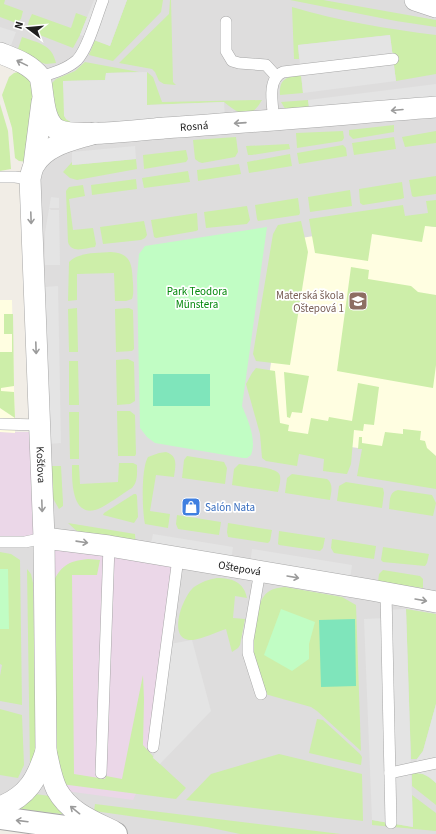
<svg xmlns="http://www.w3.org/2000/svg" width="436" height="834" font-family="'Source Sans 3',sans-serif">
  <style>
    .residential { fill: #dedddd }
    .industrial { fill: #ebd7e8 }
    .education { fill: #fffee1 }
    .grass { fill: #cdeea9 }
    .park { fill: #c1fdc4 }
    .pitch { fill: #7fe5bb }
    .parking { fill: #e4e4e4 }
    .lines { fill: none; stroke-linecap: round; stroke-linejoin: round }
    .service-casing { stroke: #a7a7a7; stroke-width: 12 }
    .minor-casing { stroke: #a7a7a7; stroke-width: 22 }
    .tertiary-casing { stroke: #a7a7a7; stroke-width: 24 }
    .service { stroke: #fff; stroke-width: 11 }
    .minor { stroke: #fff; stroke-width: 21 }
    .tertiary { stroke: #fff; stroke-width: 22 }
    .oneway { stroke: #9b9b9b }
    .labels { text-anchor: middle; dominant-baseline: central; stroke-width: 3.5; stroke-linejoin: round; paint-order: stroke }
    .street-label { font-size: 11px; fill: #202020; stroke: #fff }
    .park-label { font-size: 11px; fill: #04880b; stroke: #fff }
    .education-label { font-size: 11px; fill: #785e54; stroke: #fff; text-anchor: end }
    .shop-label { font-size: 11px; fill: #366cbe; stroke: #fff; text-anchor: start }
  </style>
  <rect width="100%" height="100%" fill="#f1ede6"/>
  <polygon class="residential" points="0,0 436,0 436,834 118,834 0,818 0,542 43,538 30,179 76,133 42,83 0,54"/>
  <polygon class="industrial" points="0,432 39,432 44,538 178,558 153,747 144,777 133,800 58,790 44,538 0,542"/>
  <g class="education">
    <polygon points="400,222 436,227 436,459 280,437 267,390 289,240"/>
    <polygon points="0,300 12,300 15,433 0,432"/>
  </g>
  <g class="grass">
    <polygon points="0,0 5,0 4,4 23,11 21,19 16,23 0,17"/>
    <polygon points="127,0 163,0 161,12 113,61 89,55 95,40 110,46"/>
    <polygon points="170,0 171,0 173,82 176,85 164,84 159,81 155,72 152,69 119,63 169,14"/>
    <polygon points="290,0 323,0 436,20 436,27 396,21"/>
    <path d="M292 7C339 21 388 29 436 35V74L396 81 390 35 298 45 299 59H294Z"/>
    <path d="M76 13 87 17 80 35 73 48 32 32C25 26 29 21 32 14L71 28Z"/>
    <path d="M22 37C38 43 52 44 56 63L46 64 16 55Z"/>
    <polygon points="85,62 139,72 106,73 105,80 63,81 66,119 71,122 64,124 60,123 50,99 52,83 56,79 75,71"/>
    <polygon points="18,72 22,73 29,79 35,92 28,162 19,161 15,158 12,128 2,95 9,77 14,73"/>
    <path d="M147 72 153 77 162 102 262 100C250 121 240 115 224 102L147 105Z"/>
    <path d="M301 75 303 93 280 95C279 78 287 77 301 75Z"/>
    <polygon points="308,100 310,115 287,112 281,102"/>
    <polygon points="0,104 8,131 11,169 0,171"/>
    <polygon points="394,125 394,132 353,139 349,135 349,130"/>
    <polygon points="343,131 344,138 342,141 297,148 296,133"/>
    <polygon points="436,131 436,143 405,147 402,137"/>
    <polygon points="236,137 238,152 235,157 202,163 199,162 195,159 193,140"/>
    <polygon points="394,137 396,149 354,155 352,143"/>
    <polygon points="289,144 290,149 252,155 248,155 246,146"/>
    <polygon points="343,145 346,148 347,156 299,164 297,153"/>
    <polygon points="186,150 188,159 186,162 144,169 143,155"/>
    <polygon points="290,154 292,166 249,173 247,162"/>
    <polygon points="136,159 137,169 77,180 70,178 63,172 72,162 73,165"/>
    <polygon points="239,164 241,174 198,181 197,170"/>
    <polygon points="188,171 190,182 144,188 142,178"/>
    <polygon points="436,176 436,194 414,197 412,196 409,180"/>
    <polygon points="136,179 137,189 92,195 91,185"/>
    <polygon points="402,182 404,198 401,199 363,205 360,203 359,189"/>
    <path d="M83 185 85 196 69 199 73 230 93 228 96 244 95 247C85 248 71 254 68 242L66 191 69 187Z"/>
    <polygon points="350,190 352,206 310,212 308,197"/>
    <polygon points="298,198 300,213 299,215 258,221 257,219 255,205"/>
    <polygon points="436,200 436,227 425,226 422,242 372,234 368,261 315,253 309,219 403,205 405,216 428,213 426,201"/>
    <polygon points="247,206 250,220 247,224 206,228 204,212"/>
    <polygon points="197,213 198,230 196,231 156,238 154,237 151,220"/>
    <polygon points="144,221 147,235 145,238 141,240 103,244 100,227"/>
    <polygon points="301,221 308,252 290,365 256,361 253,354 273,234 278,225"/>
    <path d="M111 252C132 253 132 266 133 283 133 288 134 294 132 299L126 301H115L114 273 77 274V300L68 301 69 262C79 252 97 253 111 252Z"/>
    <polygon points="351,267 369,270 368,279 411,286 418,292 436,295 436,365 433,388 337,371"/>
    <polygon points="77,308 78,352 69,352 68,309"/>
    <polygon points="129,308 133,310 134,349 132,351 116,352 115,309"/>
    <polygon points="4,314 13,314 14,386 1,388 1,391 14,392 15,418 0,408 0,352 12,352 12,334 4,334"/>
    <polygon points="128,359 134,362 135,401 130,404 117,405 116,360"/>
    <polygon points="69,361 78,361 79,405 69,405"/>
    <polygon points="256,368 275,371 280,423 289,425 288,431 308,434 311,418 328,421 329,417 352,421 358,383 379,387 374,425 364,424 363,431 354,430 351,464 347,474 346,474 323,471 324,459 299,454 297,466 266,461 262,458 260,434 246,384 252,373"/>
    <polygon points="284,372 309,376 302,413 292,412 290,418 287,417"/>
    <polygon points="117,411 130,411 135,415 136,454 135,456 118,456"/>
    <polygon points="69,412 79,412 79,459 70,459"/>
    <polygon points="403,429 421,431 420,440 425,441 427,448 436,456 436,489 357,476 362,449 358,449 359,437 362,437 362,443 382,446 385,432 403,434"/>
    <path d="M166 452C179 456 175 467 174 477L156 475 150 511 170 514 168 528 145 524C142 511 141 468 148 457L159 453Z"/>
    <polygon points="187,456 224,462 227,468 225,484 182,478 184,460"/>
    <path d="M119 463H133L137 465C137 474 138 481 132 488 123 493 104 508 95 510 71 516 72 479 72 465H79L80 484 118 482Z"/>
    <path d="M239 464C248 466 279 467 280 476 281 481 279 487 278 492L232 485 234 469Z"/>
    <polygon points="49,466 61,466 63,503 63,506 59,509 50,493"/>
    <path d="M292 474 327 479C334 484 331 493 330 500L285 493 287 478Z"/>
    <polygon points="346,482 383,488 384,493 382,508 337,501 339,486"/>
    <path d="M398 490 432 495 436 503 433 516 389 509C390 500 389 492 398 490Z"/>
    <polygon points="134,494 136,494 137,496 138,517 134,523 103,515 104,513"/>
    <polygon points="177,515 221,522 219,535 178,529 176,524"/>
    <polygon points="68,523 135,534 136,548 80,534"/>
    <polygon points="228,523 272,530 270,541 268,543 228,537 227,532"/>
    <polygon points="279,531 325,538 323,548 320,551 279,545 278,544"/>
    <polygon points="332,539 376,546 374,559 334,553 331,548"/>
    <polygon points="383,547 429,554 427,563 425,566 383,562 381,560"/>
    <polygon points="0,552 11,554 20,560 22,705 0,701 0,676 2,665 0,664"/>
    <path d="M88 559 100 560 97 575H72L74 774 105 779 106 776 122 779 143 675 144 700 143 745 160 764 186 788 176 799 61 784 56 771 52 585C60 566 68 561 88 559Z"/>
    <polygon points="27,569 31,574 33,583 36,753 30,766"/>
    <polygon points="383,570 420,576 423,579 423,588 378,582 379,574"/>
    <path d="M217 578C232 578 244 582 247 598L235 596 233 618 245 619 240 645 238 648 232 652 226 629C217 632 202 639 193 640 166 642 182 597 194 587 201 582 209 579 217 578Z"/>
    <path d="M285 587 342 597 356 605 361 751 317 711 311 707 265 694C262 680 255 663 253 649 252 642 255 634 256 627 259 606 259 588 285 587Z"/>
    <polygon points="406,609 436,614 436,704 423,751 417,759 411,759"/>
    <polygon points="0,709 22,715 24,765 18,778 0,775"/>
    <polygon points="317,719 323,720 360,754 362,757 361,765 309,753"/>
    <polygon points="279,754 362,774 363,821 186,800 211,774"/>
    <path d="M412 773C422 772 428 776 436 783V805L412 786Z"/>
    <polygon points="29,793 56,797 69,815 12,808"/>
    <polygon points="412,795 436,813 436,831 372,825 372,820 413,827"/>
    <polygon points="95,804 341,834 240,834 207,827 94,811"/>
  </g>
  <g class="park">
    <path d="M267 227 242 406C248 420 257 440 251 455L247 458H243L155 443 147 437 140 428 137 277 139 254 145 246Z"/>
    <polygon points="0,569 8,569 9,629 0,629"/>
    <polygon points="281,609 315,622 309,644 309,659 292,671 264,655"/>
  </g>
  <g class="pitch">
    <rect x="153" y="374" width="57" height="32"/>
    <polygon points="355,619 356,686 321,687 319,620"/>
  </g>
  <g class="parking">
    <polygon points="94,0 127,0 110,46 80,35"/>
    <polygon points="0,27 16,32 10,48 0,44"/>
    <polygon points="390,35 396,81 303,93 298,45"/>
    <polygon points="147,72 147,105 224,102 225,119 84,122 71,122 66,119 64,116 63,81 105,80 106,73"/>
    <polygon points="436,84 436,99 310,115 308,100"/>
    <polygon points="135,146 136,159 72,165 72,152"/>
    <polygon points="51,197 59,198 59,208 49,208 51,210 59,210 60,265 45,265 45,233"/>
    <polygon points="58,286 61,443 48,444 45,287"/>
    <polygon points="153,534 233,547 231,561 150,548"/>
    <polygon points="252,549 352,565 350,580 250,564"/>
    <polygon points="406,609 413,827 372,820 364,619 386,618 386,610"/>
    <polygon points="192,640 211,711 160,764 153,758 156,748 170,644"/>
    <polygon points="436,704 436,783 429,777 423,774 416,773 416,767 417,759 423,751"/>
  </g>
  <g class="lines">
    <g class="service-casing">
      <g id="service">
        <polyline points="226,22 226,51 232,61 239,63 266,65 276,76"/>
        <path d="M40 77C53 73 67 69 77 60 88 49 97 15 103 0"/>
        <path d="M274 121C273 106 266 79 283 72L393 59"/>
        <polyline points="0,177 15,177 30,179"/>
        <polyline points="0,424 39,425"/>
        <polyline points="0,542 25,542 44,538"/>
        <polyline points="260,571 248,640 248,653 261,694"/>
        <polyline points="386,593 391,823"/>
        <polyline points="153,747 178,558"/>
        <polyline points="101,773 109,546"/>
        <polyline points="390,773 436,763"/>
      </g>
    </g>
    <g class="minor-casing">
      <g id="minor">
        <polyline points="415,0 436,7"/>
        <path id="s1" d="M0 53C15 59 30 64 40 77 44 92 42 122 58 130 74 138 142 130 164 128 254 122 345 114 436 107"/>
        <path id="s2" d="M95 133C74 140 47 144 35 164 32 168 31 174 30 179L44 538 46 751C49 764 51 778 57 790 69 812 92 821 113 831"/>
        <polyline points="34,164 42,102"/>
        <path id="s3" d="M44 538 109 546 371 590 436 602"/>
        <path d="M0 807C28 796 37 779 46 751"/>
      </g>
    </g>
    <g class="tertiary-casing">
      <polyline id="tertiary" points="0,818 116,834"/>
    </g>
    <use href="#service" class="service"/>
    <use href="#minor" class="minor"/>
    <use href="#tertiary" class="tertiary"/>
  </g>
  <defs><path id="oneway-shaft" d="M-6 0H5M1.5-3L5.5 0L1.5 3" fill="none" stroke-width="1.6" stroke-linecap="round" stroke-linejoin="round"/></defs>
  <g class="oneway">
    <use href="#oneway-shaft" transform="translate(22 63) rotate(-154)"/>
    <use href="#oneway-shaft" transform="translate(397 110) rotate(175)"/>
    <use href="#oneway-shaft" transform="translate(240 123) rotate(176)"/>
    <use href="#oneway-shaft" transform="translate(31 218) rotate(88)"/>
    <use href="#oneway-shaft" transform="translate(36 348) rotate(88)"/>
    <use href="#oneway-shaft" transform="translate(42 506) rotate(88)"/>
    <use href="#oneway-shaft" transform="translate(82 542) rotate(8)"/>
    <use href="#oneway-shaft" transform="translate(293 577) rotate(10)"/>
    <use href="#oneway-shaft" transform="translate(421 600) rotate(10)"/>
    <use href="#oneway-shaft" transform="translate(75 810) rotate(-141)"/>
    <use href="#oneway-shaft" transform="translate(22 821) rotate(-173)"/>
  </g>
  <defs>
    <g id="school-square" transform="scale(1)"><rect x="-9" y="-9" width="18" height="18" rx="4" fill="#8d6e63" stroke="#fff"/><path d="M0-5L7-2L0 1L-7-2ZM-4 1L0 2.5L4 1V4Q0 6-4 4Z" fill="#fff"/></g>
    <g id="shop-square" transform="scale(1)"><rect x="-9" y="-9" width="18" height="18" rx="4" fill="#3f7fe0" stroke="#fff"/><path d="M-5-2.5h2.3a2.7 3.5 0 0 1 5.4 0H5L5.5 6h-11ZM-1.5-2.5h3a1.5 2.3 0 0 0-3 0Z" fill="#fff"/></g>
  </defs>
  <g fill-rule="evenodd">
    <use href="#school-square" x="358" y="301"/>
    <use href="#shop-square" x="191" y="507"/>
  </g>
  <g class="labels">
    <g class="street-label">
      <text stroke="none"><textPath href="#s1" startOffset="242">Rosná</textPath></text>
      <text stroke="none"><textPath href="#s2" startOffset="371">Košťova</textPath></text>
      <text stroke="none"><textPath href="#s3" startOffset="198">Oštepová</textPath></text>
    </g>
    <g class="park-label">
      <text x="197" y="291">Park Teodora<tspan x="197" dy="13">Münstera</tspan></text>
    </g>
    <g class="education-label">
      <text x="344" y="295">Materská škola<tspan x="344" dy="13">Oštepová 1</tspan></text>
    </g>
    <g class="shop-label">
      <text x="205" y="507">Salón Nata</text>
    </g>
  </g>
  <g transform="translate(28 28) rotate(286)" stroke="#ffffff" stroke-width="3" paint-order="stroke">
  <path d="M0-3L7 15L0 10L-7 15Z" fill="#202020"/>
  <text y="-6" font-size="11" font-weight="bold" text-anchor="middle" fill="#202020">N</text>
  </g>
</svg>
